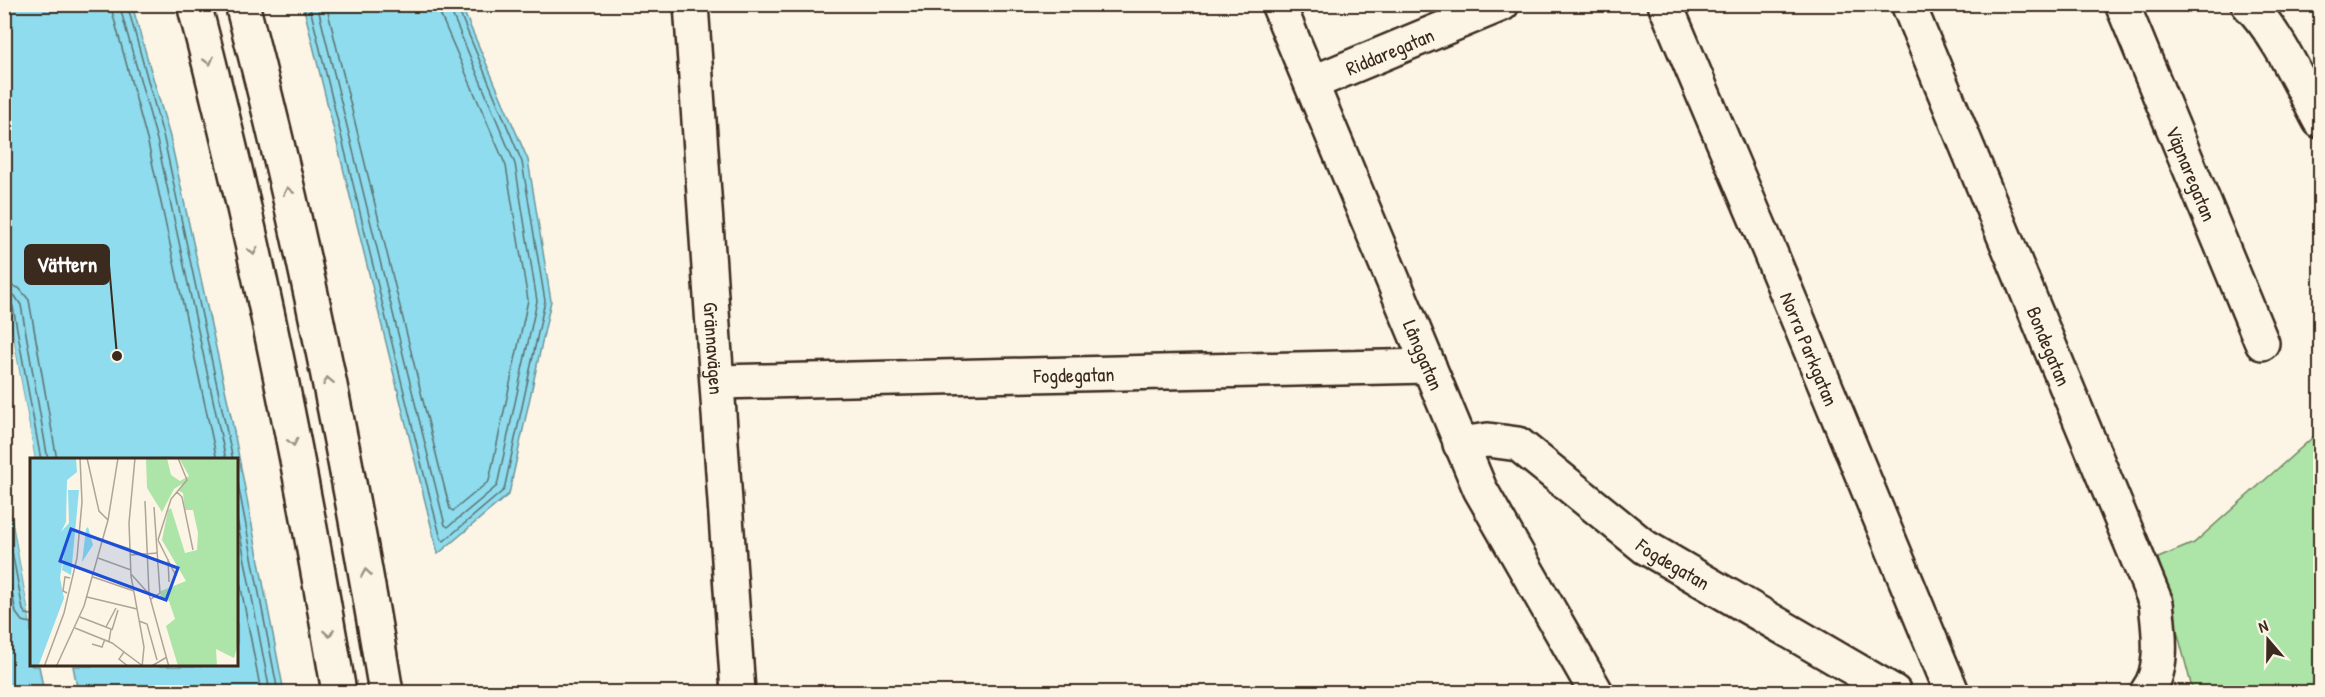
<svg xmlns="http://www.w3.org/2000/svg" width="2325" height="697" font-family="'Patrick Hand',sans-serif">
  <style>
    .green { fill: #ade4a7; stroke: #748762; stroke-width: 1.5 }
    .water { fill: #8edced; stroke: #6d959a; stroke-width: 1.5 }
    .pier { fill: #fcf5e5 }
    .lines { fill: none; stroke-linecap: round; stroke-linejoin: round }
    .shore { stroke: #5c7171; stroke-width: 1.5 }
    .minor-casing { stroke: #3b2a1e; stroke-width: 38 }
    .major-casing { stroke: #3b2a1e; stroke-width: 38 }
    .highway-casing { stroke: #3b2a1e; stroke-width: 38 }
    .minor { stroke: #fcf5e5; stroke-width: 33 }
    .major { stroke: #fcf5e5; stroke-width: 33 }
    .highway { stroke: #fcf5e5; stroke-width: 33 }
    .oneway { stroke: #9c9082 }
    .labels { text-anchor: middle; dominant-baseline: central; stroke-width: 4.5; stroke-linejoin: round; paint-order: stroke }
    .street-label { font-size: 20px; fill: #3b2a1e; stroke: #fcf5e5 }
    .inset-road { fill: none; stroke: #afa495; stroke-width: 1.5 }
    .view { fill: #1d4ed8; fill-opacity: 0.15; stroke: #1d4ed8; stroke-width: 3 }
    .inset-edge { fill: none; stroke: #3b2a1e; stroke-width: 3 }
    .leader { fill: none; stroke: #3b2a1e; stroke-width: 2 }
    .callout-dot { fill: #3b2a1e; stroke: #fcf5e5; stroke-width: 2 }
    .callout { fill: #3b2a1e; stroke: #3b2a1e; stroke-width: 2 }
    .callout-label { font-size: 21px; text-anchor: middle; font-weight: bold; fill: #fff }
  </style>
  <rect width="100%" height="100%" fill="#fcf5e5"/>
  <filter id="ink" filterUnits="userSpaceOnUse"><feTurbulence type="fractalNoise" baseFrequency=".0167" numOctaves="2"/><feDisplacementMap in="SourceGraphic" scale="12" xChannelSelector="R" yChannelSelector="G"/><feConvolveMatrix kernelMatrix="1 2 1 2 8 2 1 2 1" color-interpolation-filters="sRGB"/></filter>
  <g filter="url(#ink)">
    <polygon class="green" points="2320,431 2320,692 2193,692 2158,558 2194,543"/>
    <g class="water">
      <polygon points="4,5 132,5 170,137 232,421 284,692 78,692 73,666 237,666 237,460 35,460 5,292"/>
      <polygon points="303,5 461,5 528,160 551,301 509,494 438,554"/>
      <polygon points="4,475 31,625 32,666 39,666 44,692 5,692"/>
    </g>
    <g class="pier">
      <polygon points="5,292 35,460 32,460 4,308"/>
      <polygon points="4,472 7,475 32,608 31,625"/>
    </g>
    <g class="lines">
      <g class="shore">
        <polyline points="110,4 148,143 217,460"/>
        <polyline points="119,4 157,140 226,460"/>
        <polyline points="127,4 164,139 233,460"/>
        <polyline points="309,4 424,474 441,539 444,541 504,490 545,301 522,162 456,4"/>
        <polyline points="317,4 432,472 445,525 448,527 497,486 537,301 515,164 448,4"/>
        <polyline points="326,4 440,470 450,509 453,511 489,481 528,300 506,166 441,16 439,4"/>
        <polyline points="4,284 19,288 29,300 57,460"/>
        <polyline points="4,293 15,296 21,305 48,460"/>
        <polyline points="4,301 10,302 13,307 41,460"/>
        <polyline points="237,479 278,692"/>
        <polyline points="4,509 23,610 26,614 32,615"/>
        <polyline points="237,519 270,692"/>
        <polyline points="4,551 16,613 22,621 32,623"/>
        <polyline points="237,567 261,692"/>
      </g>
      <g class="minor-casing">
        <g id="minor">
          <path id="s1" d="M1278 4 1480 489 1596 692"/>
          <path id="s2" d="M1665 4 1770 252 1952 692"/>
          <path id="s3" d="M1908 4 2156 603C2159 631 2165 669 2147 692"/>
          <path id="s4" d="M2122 4 2262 343"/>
          <path d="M2248 4C2278 33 2300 84 2320 121"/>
          <path id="s5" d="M1312 83 1502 4"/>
          <path id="s6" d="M718 382 1429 366"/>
          <path id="s7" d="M1460 444 1488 440 1518 444 1645 547 1894 692"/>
        </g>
      </g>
      <g class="major-casing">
        <g id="major">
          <path id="s8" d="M691 4 738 692"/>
        </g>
      </g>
      <g class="highway-casing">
        <g id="highway">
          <path d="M194 4C254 231 300 461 339 692"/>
          <path d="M242 4C302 231 348 462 386 692"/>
        </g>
      </g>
      <use href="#minor" class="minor"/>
      <use href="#major" class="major"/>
      <use href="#highway" class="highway"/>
    </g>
    <defs><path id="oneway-chevron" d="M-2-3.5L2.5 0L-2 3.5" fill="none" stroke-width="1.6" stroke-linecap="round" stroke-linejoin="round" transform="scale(1.5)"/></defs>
    <g class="oneway">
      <use href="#oneway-chevron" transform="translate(209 61) rotate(75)"/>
      <use href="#oneway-chevron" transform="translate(288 191) rotate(-102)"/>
      <use href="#oneway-chevron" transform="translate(253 251) rotate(78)"/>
      <use href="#oneway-chevron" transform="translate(328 381) rotate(-102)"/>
      <use href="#oneway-chevron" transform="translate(293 442) rotate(78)"/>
      <use href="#oneway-chevron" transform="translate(366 573) rotate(-99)"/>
      <use href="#oneway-chevron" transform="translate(329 633) rotate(81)"/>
    </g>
  </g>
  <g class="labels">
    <g class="street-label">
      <text stroke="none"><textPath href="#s5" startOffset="84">Riddaregatan</textPath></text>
      <text stroke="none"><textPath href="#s4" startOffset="183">Väpnaregatan</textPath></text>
      <text stroke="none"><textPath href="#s3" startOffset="370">Bondegatan</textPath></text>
      <text stroke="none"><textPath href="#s8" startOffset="345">Grännavägen</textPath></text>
      <text stroke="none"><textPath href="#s2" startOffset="374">Norra Parkgatan</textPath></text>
      <text stroke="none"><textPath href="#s1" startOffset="380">Långgatan</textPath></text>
      <text stroke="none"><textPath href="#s6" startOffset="356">Fogdegatan</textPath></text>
      <text stroke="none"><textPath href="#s7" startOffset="255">Fogdegatan</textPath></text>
    </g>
  </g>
  <g transform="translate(30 458)">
    <rect width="208" height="208" fill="#fcf5e5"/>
    <path d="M116 0H137L141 17 150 23 159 18 149 0H208V186L204 200 186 191 187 208H148L136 168 145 161 139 143 130 140 131 133 156 123 132 82 138 52 141 50 155 95 167 92 168 75 163 52H155L153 35 149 33 152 26 144 31 132 54 117 30Z" fill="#ade4a7"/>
    <path d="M0 0H46L47 14 37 22 36 64 31 74 39 65 38 32H49L41 117 32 112 36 78 30 120 34 140 8 209 0 208ZM58 69 63 87 52 104 56 71Z" fill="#8edced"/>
    <path class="inset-road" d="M57 0 69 53 78 62M105 0 99 65 101 118 114 189 112 209M147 34 152 39 163 92M115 43 119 136 139 209M73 82 100 91M128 82 141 41 157 22 148 0M128 82 146 118M100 97 128 95M68 100 101 112M138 101 139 124M101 116 119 136M63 119 104 133M37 135 33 133 35 119 40 120M57 139 107 151M121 141 130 135 124 49M50 159 81 171 79 183M109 163 117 166 127 202M76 169 86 150M45 170 82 185 114 209M82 172 88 152M62 186 72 189 75 181M94 194 89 201 99 209M14 209 34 155 47 100 52 44 50 0M26 209 54 148 78 62 88 0M120 209 137 199"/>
    <path class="view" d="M41 71 148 110 136 142 30 103Z"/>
    <rect width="208" height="208" class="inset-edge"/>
  </g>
  <path class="leader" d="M117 356L109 265"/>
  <circle class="callout-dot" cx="117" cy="356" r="6"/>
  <rect class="callout" x="25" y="245" width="84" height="39" rx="6"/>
  <g class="callout-label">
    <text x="67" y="272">Vättern</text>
  </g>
  <rect width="2325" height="697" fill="none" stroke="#fcf5e5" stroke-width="24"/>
  <rect x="12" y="12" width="2301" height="673" fill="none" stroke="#3b2a1e" stroke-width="2" filter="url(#ink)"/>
  <g transform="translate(2268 640) rotate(340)" stroke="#fcf5e5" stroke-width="4.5" paint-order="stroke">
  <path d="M0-4.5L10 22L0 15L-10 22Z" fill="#3b2a1e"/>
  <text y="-9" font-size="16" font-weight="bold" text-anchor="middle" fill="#3b2a1e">N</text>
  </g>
</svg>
